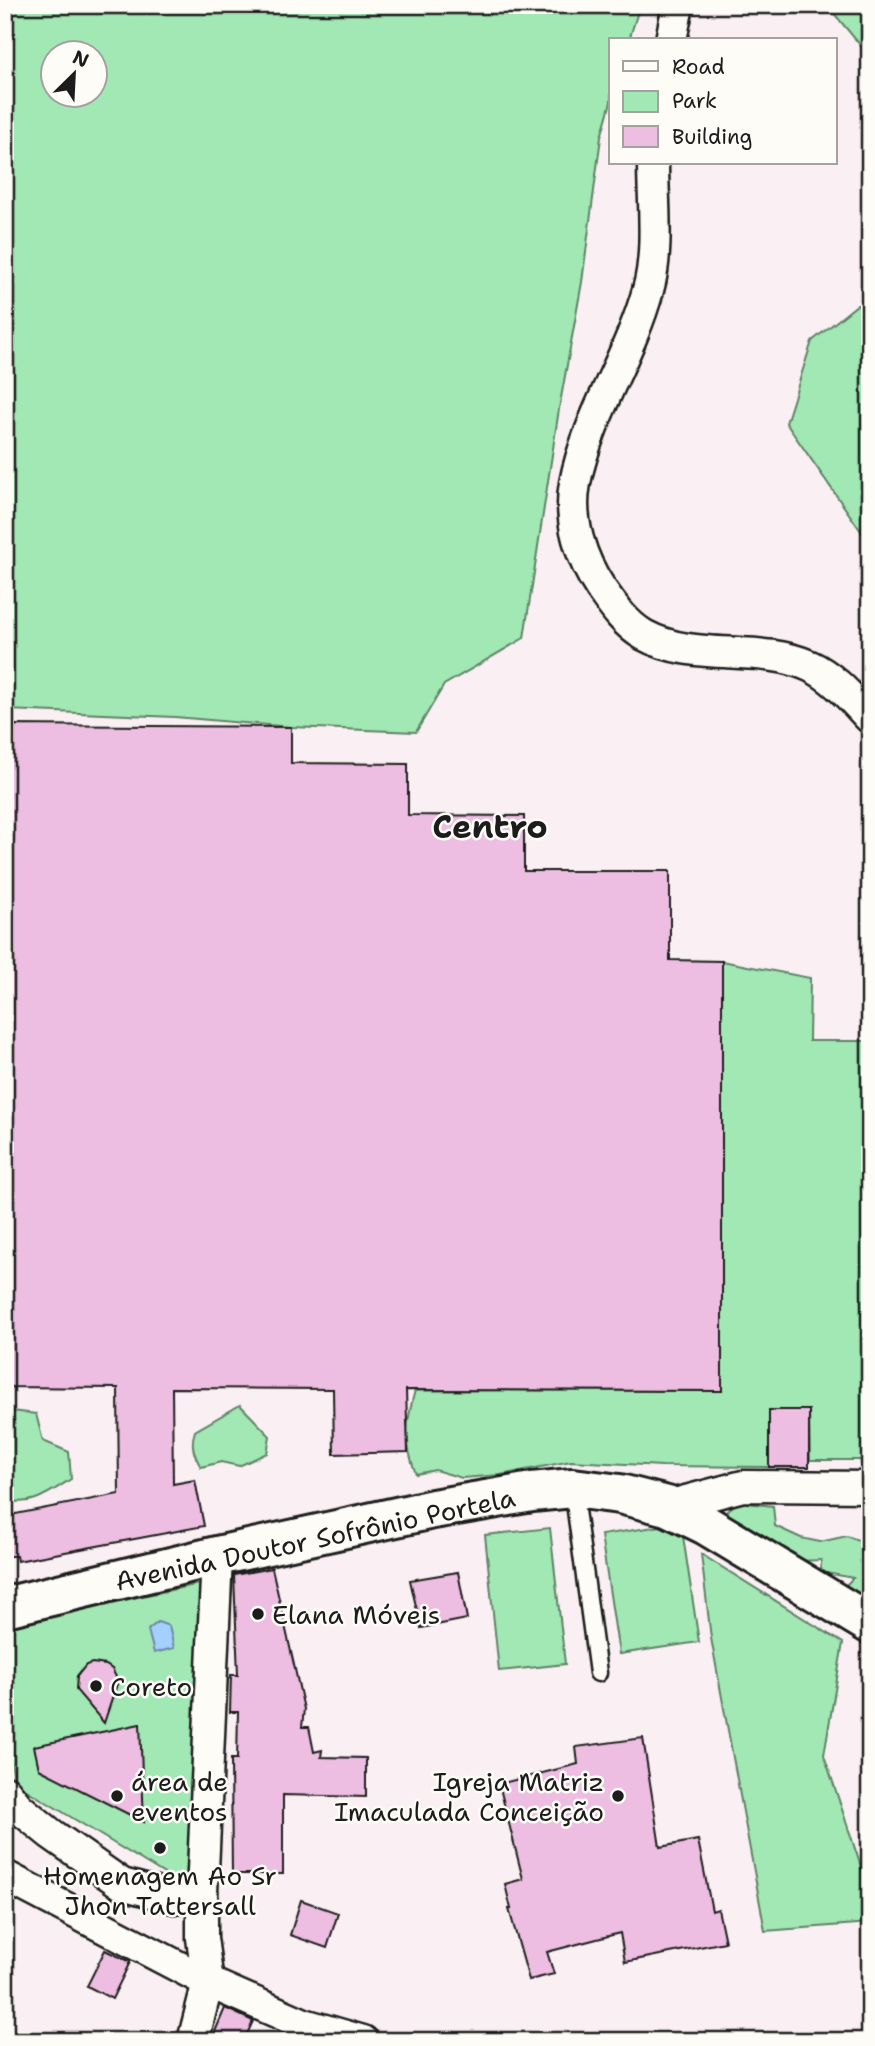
<svg xmlns="http://www.w3.org/2000/svg" width="875" height="2046" font-family="'Shantell Sans',sans-serif">
  <style>
    .green { fill: #a2e8b4; stroke: #5f8268; stroke-width: 2; fill-rule: evenodd }
    .water { fill: #a3d0fe; stroke: #6d88a4; stroke-width: 2 }
    .building { fill: #edbee1; stroke: #1c1c1c; stroke-width: 2 }
    .lines { fill: none; stroke-linecap: round; stroke-linejoin: round }
    .lane-casing { stroke: #1c1c1c; stroke-width: 21 }
    .street-casing { stroke: #1c1c1c; stroke-width: 35 }
    .primary-casing { stroke: #1c1c1c; stroke-width: 44 }
    .lane { stroke: #fdfcf7; stroke-width: 16 }
    .street { stroke: #fdfcf7; stroke-width: 30 }
    .primary { stroke: #fdfcf7; stroke-width: 38 }
    .poi-dot { fill: #1c1c1c; stroke: #fdfcf7; stroke-width: 2.5 }
    .labels { text-anchor: middle; dominant-baseline: central; stroke-width: 5; stroke-linejoin: round; paint-order: stroke }
    .street-label { font-size: 26px; fill: #1c1c1c; stroke: #fdfcf7 }
    .poi-label { font-size: 26px; fill: #1c1c1c; stroke: #fdfcf7; text-anchor: start }
    .district-label { font-size: 33px; font-weight: bold; fill: #1c1c1c; stroke: #fdfcf7 }
  </style>
  <rect width="100%" height="100%" fill="#faf0f3"/>
  <filter id="ink" filterUnits="userSpaceOnUse"><feTurbulence type="fractalNoise" baseFrequency=".0143" numOctaves="2"/><feDisplacementMap in="SourceGraphic" scale="14" xChannelSelector="R" yChannelSelector="G"/><feConvolveMatrix kernelMatrix="1 2 1 2 8 2 1 2 1" color-interpolation-filters="sRGB"/></filter>
  <g filter="url(#ink)">
    <g class="green">
      <path d="M5 5H640L629 40H611V102L601 137 582 282 559 409 524 638 444 685 416 732 291 727 175 717 8 710 5 714ZM94 52V94H52V52Z"/>
      <polygon points="827,5 870,5 870,57"/>
      <polygon points="857,305 870,310 870,544 786,423 812,341"/>
      <path d="M722 961 810 978 809 1041H870V1460H810L809 1410H769V1467L662 1466 571 1461 500 1475 462 1478 435 1470 416 1474C403 1440 406 1424 415 1390L721 1391Z"/>
      <path d="M240 1405 270 1436 267 1453 239 1466 221 1462 201 1467C194 1455 190 1445 195 1431Z"/>
      <path d="M11 1411 36 1414 43 1441 69 1452 71 1479C52 1491 28 1510 5 1498V1416Z"/>
      <polygon points="738,1502 773,1506 775,1526 801,1538 820,1542 847,1536 866,1543 870,1539 870,1597 862,1601 845,1586 853,1578 821,1572 821,1560 798,1561 729,1520 727,1511"/>
      <polygon points="681,1523 699,1642 619,1654 601,1535"/>
      <polygon points="550,1528 565,1664 499,1671 485,1535"/>
      <polygon points="701,1554 843,1643 824,1755 870,1894 870,1923 765,1931 711,1638"/>
      <polygon points="204,1583 192,1878 186,1881 176,1881 15,1783 5,1731 5,1625"/>
    </g>
    <polygon class="water" points="158,1622 169,1626 174,1648 154,1653 148,1630"/>
    <g class="building">
      <polygon points="5,725 291,727 291,763 408,764 408,815 524,816 524,871 670,871 670,960 722,961 722,1391 406,1390 408,1452 334,1454 333,1389 172,1388 173,1484 195,1480 204,1526 17,1561 16,1556 5,1556 5,1516 119,1494 118,1388 5,1387"/>
      <rect x="769" y="1410" width="40" height="57"/>
      <polygon points="272,1568 304,1709 302,1727 309,1727 314,1752 322,1750 321,1757 366,1758 366,1797 283,1795 283,1874 232,1874 231,1759 237,1759 238,1712 230,1712 231,1675 238,1675 234,1575"/>
      <polygon points="458,1572 467,1619 421,1628 410,1580"/>
      <polygon points="92,1663 106,1665 112,1669 118,1681 104,1723 76,1690 77,1676 86,1665"/>
      <polygon points="140,1724 144,1822 39,1769 34,1746"/>
      <polygon points="643,1738 660,1847 698,1840 712,1911 718,1909 725,1942 625,1962 620,1933 547,1952 554,1974 529,1980 509,1909 511,1909 505,1884 523,1879 499,1784 578,1764 576,1747"/>
      <polygon points="301,1900 338,1913 327,1948 290,1935"/>
      <polygon points="105,1950 130,1962 112,1999 87,1986"/>
      <polygon points="225,2008 253,2021 244,2041 211,2041"/>
    </g>
    <g class="lines">
      <g class="lane-casing">
        <polyline id="lane" points="573,1488 598,1673"/>
      </g>
      <g class="street-casing">
        <g id="street">
          <polyline points="671,40 678,5"/>
          <path d="M653 163C653 202 659 253 648 290 630 356 588 416 575 483 568 520 581 559 601 589 613 606 626 625 644 635 695 663 758 643 810 666 834 677 852 699 870 718"/>
          <polyline points="667,1506 743,1486 870,1487"/>
          <polyline points="5,1791 19,1808 51,1834 122,1884 174,1898 202,1893"/>
          <polyline points="5,1876 208,1982 304,2024 363,2041"/>
          <polyline points="193,2041 208,1982 202,1938 202,1893 217,1556"/>
        </g>
      </g>
      <g class="primary-casing">
        <polyline id="primary" points="5,1607 217,1556 433,1509 532,1492 573,1488 620,1494 667,1506 706,1525 870,1624"/>
      </g>
      <use href="#lane" class="lane"/>
      <use href="#street" class="street"/>
      <use href="#primary" class="primary"/>
    </g>
  </g>
  <g class="poi-dot">
    <circle cx="258" cy="1614" r="7"/>
    <circle cx="96" cy="1686" r="7"/>
    <circle cx="117" cy="1796" r="7"/>
    <circle cx="618" cy="1796" r="7"/>
    <circle cx="160" cy="1848" r="7"/>
  </g>
  <g class="labels">
    <g class="street-label">
      <text transform="translate(315 1539) rotate(-12)">Avenida Doutor Sofrônio Portela</text>
    </g>
    <g class="poi-label">
      <text x="272" y="1614">Elana Móveis</text>
      <text x="110" y="1686">Coreto</text>
      <text x="131" y="1781">área de<tspan x="131" dy="30">eventos</tspan></text>
      <text x="604" y="1781" text-anchor="end">Igreja Matriz<tspan x="604" dy="30">Imaculada Conceição</tspan></text>
      <text x="160" y="1875" text-anchor="middle">Homenagem Ao Sr<tspan x="160" dy="30">Jhon Tattersall</tspan></text>
    </g>
    <g class="district-label">
      <text x="490" y="826">Centro</text>
    </g>
  </g>
  <rect width="875" height="2046" fill="none" stroke="#fdfcf7" stroke-width="28"/>
  <rect x="14" y="14" width="847" height="2018" fill="none" stroke="#1c1c1c" stroke-width="2.5" filter="url(#ink)"/>
  <rect x="609" y="38" width="228" height="126" fill="#fdfcf7" stroke="#a3a29f" stroke-width="2"/>
  <rect x="623" y="61" width="35" height="10" fill="#fdfcf7" stroke="#a3a29f" stroke-width="2"/>
  <text x="672" y="74" font-size="21" fill="#1c1c1c">Road</text>
  <rect x="623" y="91" width="35" height="21" fill="#a2e8b4" stroke="#a3a29f" stroke-width="2"/>
  <text x="672" y="108" font-size="21" fill="#1c1c1c">Park</text>
  <rect x="623" y="126" width="35" height="21" fill="#edbee1" stroke="#a3a29f" stroke-width="2"/>
  <text x="672" y="144" font-size="21" fill="#1c1c1c">Building</text>
  <g transform="translate(74 74) rotate(24)"><circle r="33" fill="#fdfcf7" stroke="#a3a29f" stroke-width="2"/>
  <path d="M0-5L12 26L0 18L-12 26Z" fill="#1c1c1c"/>
  <text y="-10" font-size="19" font-weight="bold" text-anchor="middle" fill="#1c1c1c">N</text>
  </g>
</svg>
